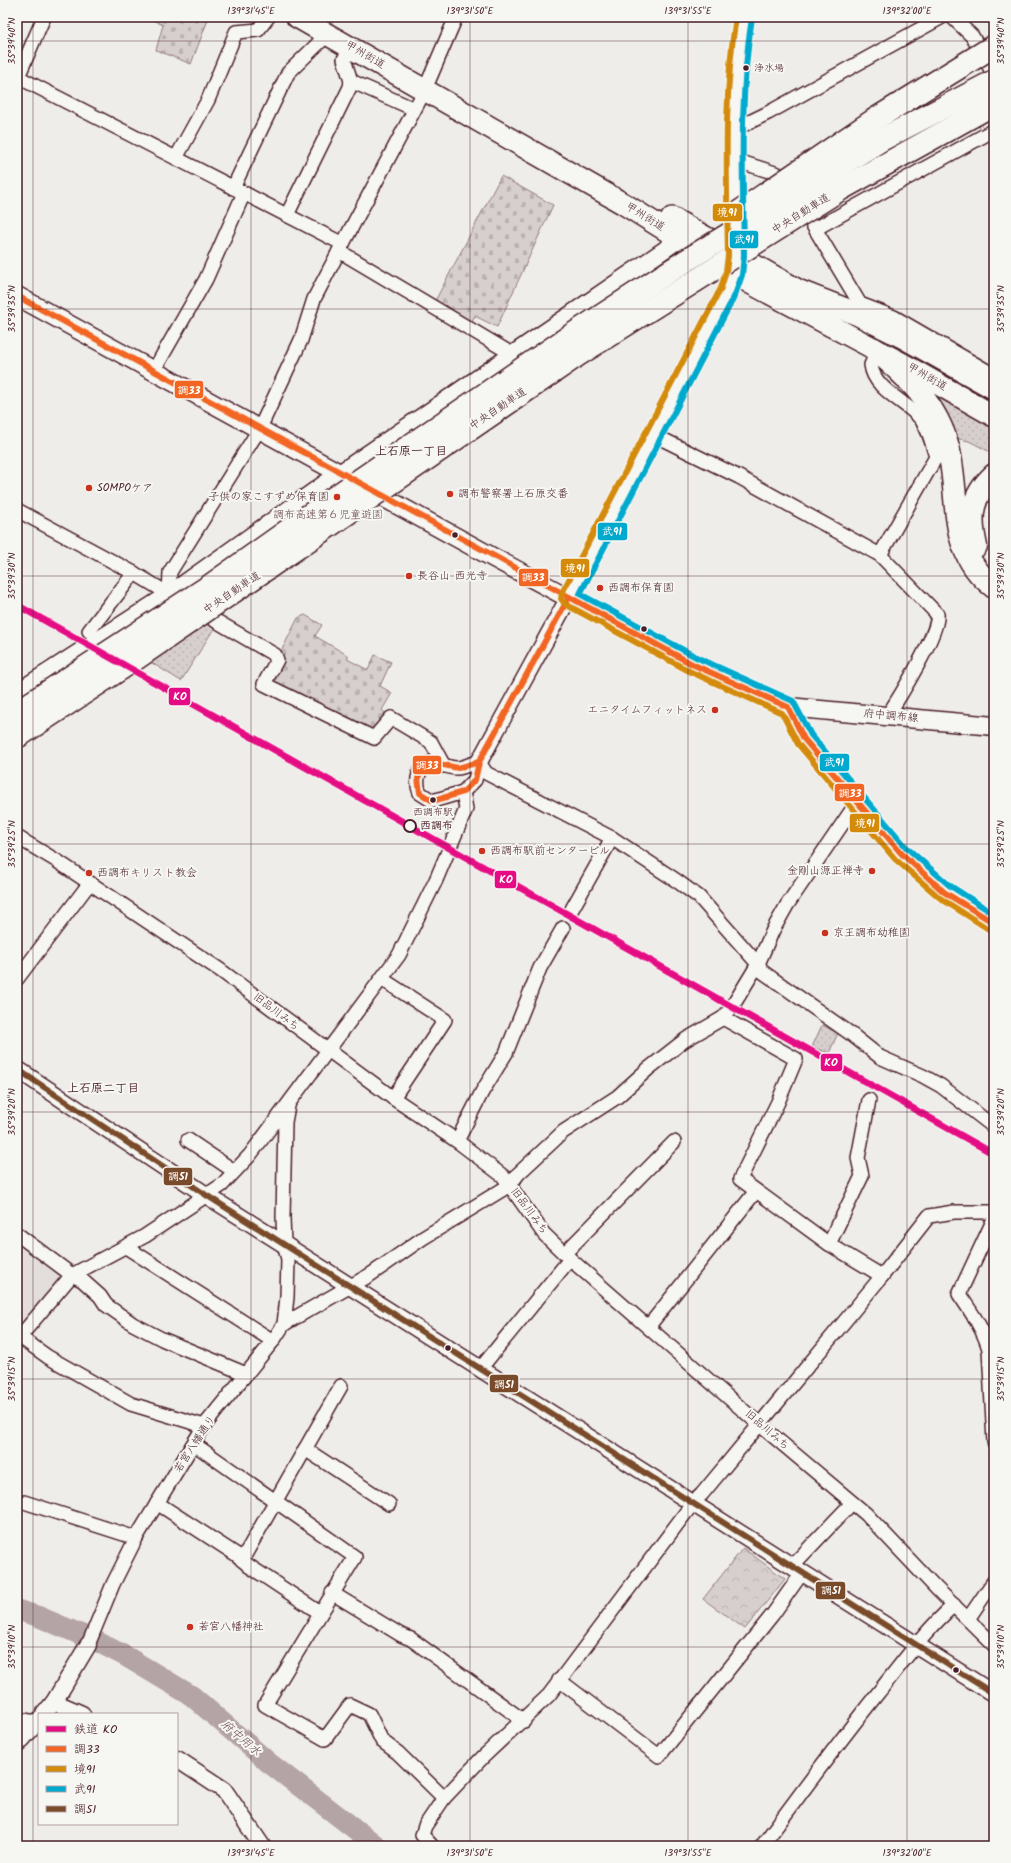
<svg xmlns="http://www.w3.org/2000/svg" width="1011" height="1863" font-family="Kalam,'Klee One',sans-serif">
  <style>
    .built { fill: #e3dedc }
    .green { fill: url(#green-dots); stroke: #90777c }
    .forest { fill: url(#forest-crowns); stroke: #90777c }
    .cemetery { fill: url(#cemetery-stones); stroke: #90777c }
    .lines { fill: none; stroke-linecap: round; stroke-linejoin: round }
    .river { stroke: #b4a4a5; stroke-width: 21 }
    .minor-casing { stroke: #4a1f2b; stroke-width: 16 }
    .tertiary-casing { stroke: #4a1f2b; stroke-width: 19 }
    .secondary-casing { stroke: #4a1f2b; stroke-width: 21 }
    .trunk-casing { stroke: #4a1f2b; stroke-width: 24 }
    .motorway-casing { stroke: #4a1f2b; stroke-width: 25 }
    .minor { stroke: #f6f6f2; stroke-width: 13 }
    .tertiary { stroke: #f6f6f2; stroke-width: 16 }
    .secondary { stroke: #f6f6f2; stroke-width: 18 }
    .trunk { stroke: #f6f6f2; stroke-width: 21 }
    .motorway { stroke: #f6f6f2; stroke-width: 22 }
    .motorway-bridge-casing { stroke: #4a1f2b; stroke-width: 25; stroke-linecap: butt }
    .motorway-bridge { stroke: #f6f6f2; stroke-width: 22 }
    .bus-1-casing { stroke: #f6f6f2; stroke-width: 9 }
    .bus-2-casing { stroke: #f6f6f2; stroke-width: 9 }
    .bus-3-casing { stroke: #f6f6f2; stroke-width: 9 }
    .bus-4-casing { stroke: #f6f6f2; stroke-width: 9 }
    .bus-1 { stroke: #f26522; stroke-width: 6 }
    .bus-2 { stroke: #d48b09; stroke-width: 6 }
    .bus-3 { stroke: #00a9ce; stroke-width: 6 }
    .bus-4 { stroke: #7a4b2a; stroke-width: 6 }
    .rail-1-casing { stroke: #f6f6f2; stroke-width: 10 }
    .rail-1 { stroke: #e50b84; stroke-width: 7 }
    .ticks { fill: none; stroke: #4a1f2b; stroke-width: 1; stroke-opacity: 0.45 }
    .bus-dot { fill: #4a1f2b; stroke: #f6f6f2; stroke-width: 1.5 }
    .poi-dot { fill: #c8321e; stroke: #f6f6f2; stroke-width: 1.5 }
    .stop-dot { fill: #f6f6f2; stroke: #4a1f2b; stroke-width: 2 }
    .labels { text-anchor: middle; dominant-baseline: central; stroke-width: 4; stroke-linejoin: round; paint-order: stroke }
    .bus-label { font-size: 10px; fill: #4a1f2b; stroke: #f6f6f2; text-anchor: start }
    .street-label { font-size: 11px; fill: #4a1f2b; stroke: #f6f6f2 }
    .poi-label { font-size: 11px; fill: #4a1f2b; stroke: #f6f6f2; text-anchor: start }
    .park-label { font-size: 11px; fill: #6d4b54; stroke: #f6f6f2 }
    .stop-label { font-size: 11px; font-weight: bold; fill: #4a1f2b; stroke: #f6f6f2; text-anchor: start }
    .neighbourhood-label { font-size: 12px; font-weight: bold; fill: #4a1f2b; stroke: #f6f6f2 }
    .water-label { font-size: 12px; font-style: italic; fill: #6f4e56; stroke: #f6f6f2 }
    .line-badge { stroke: #f6f6f2; stroke-width: 1.5 }
    .badge-label { font-size: 11px; text-anchor: middle; font-weight: bold; fill: #fff }
    .neatline { fill: none; stroke: #4a1f2b; stroke-width: 1.5 }
    .ticks-label { font-size: 10px; text-anchor: middle; fill: #4a1f2b }
  </style>
  <defs>
    <pattern id="green-dots" width="8" height="8" patternUnits="userSpaceOnUse"><rect width="8" height="8" fill="#d7cfce"/><path d="M2 2h.1M6 6h.1" fill="none" stroke="#bab1b1" stroke-width="1.8" stroke-linecap="round"/></pattern>
    <pattern id="forest-crowns" width="20" height="18" patternUnits="userSpaceOnUse"><rect width="20" height="18" fill="#d7cfce"/><path d="M2 6a3 3 0 1 1 6 0M12 15a3 3 0 1 1 6 0" fill="none" stroke="#bab1b1"/></pattern>
    <pattern id="cemetery-stones" width="16" height="16" patternUnits="userSpaceOnUse"><rect width="16" height="16" fill="#d7cfce"/><path d="M2 7V4a2 2 0 0 1 4 0v3zM10 15v-3a2 2 0 0 1 4 0v3z" fill="#bab1b1"/></pattern>
  </defs>
  <rect width="100%" height="100%" fill="#efedea"/>
  <filter id="ink" filterUnits="userSpaceOnUse"><feTurbulence type="fractalNoise" baseFrequency=".025" numOctaves="2"/><feDisplacementMap in="SourceGraphic" scale="8" xChannelSelector="R" yChannelSelector="G"/><feConvolveMatrix kernelMatrix="1 2 1 2 8 2 1 2 1" color-interpolation-filters="sRGB"/></filter>
  <g filter="url(#ink)">
    <polygon class="built" points="17,1242 64,1275 17,1333"/>
    <g class="green">
      <polygon points="930,392 994,427 994,454 969,441 950,437"/>
      <polygon points="167,602 215,627 181,681 115,640"/>
      <polygon points="822,1025 838,1033 829,1053 812,1047"/>
    </g>
    <polygon class="forest" points="743,1548 785,1579 745,1629 703,1599"/>
    <g class="cemetery">
      <polygon points="147,17 209,17 191,64 156,50 163,25"/>
      <polygon points="501,176 553,205 497,327 475,316 470,324 435,301"/>
      <polygon points="305,615 322,625 315,636 349,656 347,659 368,670 375,655 391,662 380,686 392,693 382,710 391,718 376,735 267,679 298,618"/>
    </g>
    <g class="lines">
      <g class="river">
        <polyline points="17,1610 37,1616 82,1635"/>
        <polyline points="98,1642 127,1657 192,1696 268,1762 377,1846"/>
      </g>
      <g class="minor-casing">
        <g id="minor">
          <polyline points="952,17 972,36 994,75"/>
          <polyline points="18,77 343,244"/>
          <polyline points="17,79 44,17"/>
          <polyline points="429,80 456,17"/>
          <polyline points="351,81 414,109"/>
          <polyline points="735,129 768,113 942,17"/>
          <polyline points="176,158 208,100 236,32 258,30 268,17"/>
          <polyline points="735,160 784,176 788,184"/>
          <polyline points="233,188 288,73 328,34"/>
          <polyline points="802,207 860,304 894,317 994,375"/>
          <polyline points="287,215 350,87 351,81 344,59 352,48"/>
          <polyline points="815,229 994,130"/>
          <polyline points="339,251 512,354"/>
          <path d="M877 351 871 365C874 390 906 401 921 419 929 430 932 443 936 457L880 555"/>
          <polyline points="153,372 206,279 244,193"/>
          <path d="M654 435 739 477 880 555 937 614C941 630 898 700 887 716"/>
          <polyline points="17,510 134,573 174,597"/>
          <polyline points="169,594 170,572 260,428 301,340 314,299 339,251 425,90"/>
          <polyline points="199,611 275,655 277,660 264,684 374,738 391,718 431,742 444,766"/>
          <polyline points="89,631 134,573"/>
          <polyline points="479,762 486,773 612,838 677,881 699,897 758,964 763,972 851,1034 880,1057 923,1076 941,1086 994,1127"/>
          <path d="M479 762 475 780 463 792 436 800H431L420 793C415 782 418 762 434 763 443 763 449 769 458 768 465 767 472 763 479 762Z"/>
          <polyline points="17,837 57,861 220,970 393,1098 457,1141 503,1176 544,1234 570,1259 760,1425 866,1514 937,1589 994,1645"/>
          <polyline points="572,909 612,838"/>
          <polyline points="17,979 89,884"/>
          <polyline points="382,979 445,1020 393,1098"/>
          <polyline points="723,1018 796,1059 778,1102 740,1179 829,1244 882,1276"/>
          <polyline points="188,1140 234,1171"/>
          <polyline points="457,1141 482,1092 506,1053 540,968 563,928"/>
          <path d="M994 1219 959 1294C971 1312 983 1328 989 1349L994 1442"/>
          <polyline points="17,1234 72,1275 82,1280 100,1296 106,1305 133,1324 162,1339 246,1374"/>
          <polyline points="829,1244 862,1176 858,1158 869,1100"/>
          <polyline points="126,1247 273,1341"/>
          <polyline points="565,1253 674,1142"/>
          <polyline points="284,1324 370,1275 423,1238 510,1185 518,1174 563,1132 617,1097 648,1069 685,1040 723,1018 732,1007 758,964 773,930 787,905 858,801"/>
          <polyline points="648,1327 756,1191"/>
          <polyline points="20,1337 48,1357 131,1404 204,1426"/>
          <polyline points="17,1340 72,1275 145,1236 222,1185 250,1155 399,955 436,880 466,809 463,792"/>
          <polyline points="480,1369 570,1259"/>
          <polyline points="194,1444 355,1557 265,1705 325,1739 350,1705 369,1714 382,1741 398,1753 444,1798"/>
          <polyline points="305,1449 389,1504"/>
          <polyline points="24,1502 136,1538"/>
          <polyline points="157,1503 237,1555 249,1566 320,1613"/>
          <polyline points="242,1560 341,1386"/>
          <polyline points="792,1566 852,1503"/>
          <polyline points="332,1593 401,1635 411,1639 524,1721"/>
          <polyline points="968,1619 994,1581"/>
          <polyline points="88,1645 113,1584 136,1538 204,1426 273,1341 284,1324 287,1297 288,1259 284,1245 283,1217 285,1122 288,1106"/>
          <polyline points="559,1680 659,1756 773,1614 802,1573"/>
          <polyline points="17,1719 37,1722"/>
          <polyline points="432,1846 422,1835 425,1826 444,1798 483,1757 549,1695 693,1503 702,1494 882,1276 929,1216 954,1212 994,1212"/>
          <path d="M762 1846C800 1794 838 1743 878 1693 902 1663 925 1631 954 1605"/>
        </g>
      </g>
      <g class="tertiary-casing">
        <g id="tertiary">
          <polyline points="17,692 169,594 338,474 680,239"/>
          <polyline points="479,762 569,597"/>
          <polyline points="17,1069 206,1195 994,1694"/>
          <polyline points="54,1702 82,1714"/>
          <polyline points="44,1714 54,1702 88,1645"/>
          <polyline points="17,1745 39,1720"/>
          <polyline points="177,1759 224,1790 262,1846"/>
        </g>
      </g>
      <g class="secondary-casing">
        <g id="secondary">
          <path d="M736 225C735 156 731 85 744 17"/>
          <polyline points="17,296 494,558 694,665 751,692 788,707 994,726"/>
          <polyline points="569,597 728,291 734,273 736,260"/>
          <path d="M788 707 804 739 901 853C928 882 959 904 994 923"/>
        </g>
      </g>
      <g class="trunk-casing">
        <g id="trunk">
          <polyline points="297,17 624,204 752,284 903,364 994,416"/>
          <polyline points="672,218 817,301"/>
        </g>
      </g>
      <g class="motorway-casing">
        <g id="motorway">
          <polyline points="801,292 857,314 903,337 994,388"/>
          <path d="M874 349C907 376 937 405 948 447 961 498 946 551 994 587"/>
          <path d="M976 546C969 517 971 496 994 475"/>
        </g>
      </g>
      <use href="#minor" class="minor"/>
      <use href="#tertiary" class="tertiary"/>
      <use href="#secondary" class="secondary"/>
      <use href="#trunk" class="trunk"/>
      <use href="#motorway" class="motorway"/>
      <g class="motorway-bridge-casing">
        <g id="motorway-bridge">
          <polyline points="736,214 874,120 994,46"/>
          <polyline points="17,712 211,585 332,499 567,338 687,260 883,139 994,81"/>
          <polyline points="17,737 134,660 578,355 841,189 994,104"/>
        </g>
      </g>
      <use href="#motorway-bridge" class="motorway-bridge"/>
      <g class="bus-1-casing">
        <g id="bus-1">
          <polyline points="17,296 694,665 788,707 804,739 901,853 944,892 994,923"/>
          <polygon points="479,762 475,780 463,792 436,800 431,800 420,793 418,778 424,766 434,763 458,768"/>
          <polyline points="479,762 569,597"/>
        </g>
      </g>
      <g class="bus-2-casing">
        <path id="bus-2" d="M736 17C723 96 727 176 728 256L726 271 721 288 562 593 561 599 565 604 691 672 782 713 798 744 895 859 940 898 990 930"/>
      </g>
      <g class="bus-3-casing">
        <path id="bus-3" d="M752 18C739 97 743 176 744 256L742 275 735 295 580 594 698 658 793 701 811 735 907 848 949 885 994 914"/>
      </g>
      <g class="bus-4-casing">
        <polyline id="bus-4" points="17,1069 206,1195 994,1694"/>
      </g>
      <use href="#bus-1" class="bus-1"/>
      <use href="#bus-2" class="bus-2"/>
      <use href="#bus-3" class="bus-3"/>
      <use href="#bus-4" class="bus-4"/>
      <g class="rail-1-casing">
        <polyline id="rail-1" points="17,605 994,1154"/>
      </g>
      <use href="#rail-1" class="rail-1"/>
    </g>
  </g>
  <path class="ticks" d="M33 17V1846M251 17V1846M470 17V1846M688 17V1846M907 17V1846M17 41H994M17 309H994M17 576H994M17 844H994M17 1112H994M17 1379H994M17 1647H994"/>
  <g class="bus-dot">
    <circle cx="746" cy="68" r="3.5"/>
    <circle cx="455" cy="535" r="3.5"/>
    <circle cx="644" cy="629" r="3.5"/>
    <circle cx="433" cy="800" r="3.5"/>
    <circle cx="448" cy="1348" r="3.5"/>
    <circle cx="956" cy="1670" r="3.5"/>
  </g>
  <g class="poi-dot">
    <circle cx="89" cy="488" r="4"/>
    <circle cx="450" cy="494" r="4"/>
    <circle cx="337" cy="497" r="4"/>
    <circle cx="409" cy="576" r="4"/>
    <circle cx="600" cy="588" r="4"/>
    <circle cx="715" cy="710" r="4"/>
    <circle cx="482" cy="851" r="4"/>
    <circle cx="872" cy="871" r="4"/>
    <circle cx="89" cy="873" r="4"/>
    <circle cx="825" cy="933" r="4"/>
    <circle cx="190" cy="1627" r="4"/>
  </g>
  <circle class="stop-dot" cx="410" cy="826" r="6"/>
  <g class="labels">
    <g class="bus-label">
      <text x="754" y="68">浄水場</text>
      <text x="433" y="812" text-anchor="middle">西調布駅</text>
    </g>
    <g class="street-label">
      <text transform="translate(365 55) rotate(30)">甲州街道</text>
      <text transform="translate(801 214) rotate(-32)">中央自動車道</text>
      <text transform="translate(645 217) rotate(32)">甲州街道</text>
      <text transform="translate(927 377) rotate(30)">甲州街道</text>
      <text transform="translate(498 409) rotate(-34)">中央自動車道</text>
      <text transform="translate(232 593) rotate(-34)">中央自動車道</text>
      <text transform="translate(891 716) rotate(5)">府中調布線</text>
      <text transform="translate(276 1012) rotate(37)">旧品川みち</text>
      <text transform="translate(529 1211) rotate(54)">旧品川みち</text>
      <text transform="translate(767 1430) rotate(41)">旧品川みち</text>
      <text transform="translate(195 1444) rotate(-57)">若宮八幡通り</text>
    </g>
    <g class="poi-label">
      <text x="97" y="488">SOMPOケア</text>
      <text x="458" y="494">調布警察署上石原交番</text>
      <text x="329" y="497" text-anchor="end">子供の家こすずめ保育園</text>
      <text x="417" y="576">長谷山 西光寺</text>
      <text x="608" y="588">西調布保育園</text>
      <text x="707" y="710" text-anchor="end">エニタイムフィットネス</text>
      <text x="490" y="851">西調布駅前センタービル</text>
      <text x="864" y="871" text-anchor="end">金剛山源正禅寺</text>
      <text x="97" y="873">西調布キリスト教会</text>
      <text x="833" y="933">京王調布幼稚園</text>
      <text x="198" y="1627">若宮八幡神社</text>
    </g>
    <g class="park-label">
      <text x="328" y="515">調布高速第６児童遊園</text>
    </g>
    <g class="stop-label">
      <text x="420" y="826">西調布</text>
    </g>
    <g class="neighbourhood-label">
      <text x="411" y="451">上石原一丁目</text>
      <text x="103" y="1088">上石原二丁目</text>
    </g>
    <g class="water-label">
      <text transform="translate(241 1738) rotate(41)">府中用水</text>
    </g>
  </g>
  <g class="line-badge">
    <rect x="712" y="203" width="31" height="19" rx="4" fill="#d48b09"/>
    <rect x="729" y="230" width="30" height="19" rx="4" fill="#00a9ce"/>
    <rect x="174" y="380" width="30" height="19" rx="4" fill="#f26522"/>
    <rect x="597" y="522" width="31" height="19" rx="4" fill="#00a9ce"/>
    <rect x="560" y="558" width="30" height="20" rx="4" fill="#d48b09"/>
    <rect x="518" y="568" width="31" height="19" rx="4" fill="#f26522"/>
    <rect x="168" y="687" width="23" height="19" rx="4" fill="#e50b84"/>
    <rect x="819" y="753" width="31" height="19" rx="4" fill="#00a9ce"/>
    <rect x="412" y="755" width="30" height="20" rx="4" fill="#f26522"/>
    <rect x="834" y="783" width="31" height="19" rx="4" fill="#f26522"/>
    <rect x="849" y="813" width="31" height="20" rx="4" fill="#d48b09"/>
    <rect x="494" y="870" width="23" height="19" rx="4" fill="#e50b84"/>
    <rect x="820" y="1053" width="23" height="19" rx="4" fill="#e50b84"/>
    <rect x="163" y="1167" width="30" height="19" rx="4" fill="#7a4b2a"/>
    <rect x="489" y="1374" width="30" height="19" rx="4" fill="#7a4b2a"/>
    <rect x="815" y="1581" width="31" height="19" rx="4" fill="#7a4b2a"/>
  </g>
  <g class="badge-label">
    <text x="727" y="216">境91</text>
    <text x="744" y="243">武91</text>
    <text x="189" y="394">調33</text>
    <text x="612" y="535">武91</text>
    <text x="575" y="572">境91</text>
    <text x="533" y="581">調33</text>
    <text x="180" y="700">KO</text>
    <text x="834" y="766">武91</text>
    <text x="427" y="769">調33</text>
    <text x="850" y="797">調33</text>
    <text x="865" y="827">境91</text>
    <text x="506" y="883">KO</text>
    <text x="831" y="1066">KO</text>
    <text x="178" y="1180">調51</text>
    <text x="504" y="1388">調51</text>
    <text x="831" y="1594">調51</text>
  </g>
  <rect width="1011" height="1863" fill="none" stroke="#f6f6f2" stroke-width="44"/>
  <rect x="38" y="1713" width="140" height="112" fill="#f6f6f2" stroke="#b1a0a2"/>
  <rect x="46" y="1726" width="20" height="6" fill="#e50b84" stroke="#b1a0a2"/>
  <text x="74" y="1733" font-size="12" fill="#4a1f2b">鉄道 KO</text>
  <rect x="46" y="1746" width="20" height="6" fill="#f26522" stroke="#b1a0a2"/>
  <text x="74" y="1753" font-size="12" fill="#4a1f2b">調33</text>
  <rect x="46" y="1766" width="20" height="6" fill="#d48b09" stroke="#b1a0a2"/>
  <text x="74" y="1773" font-size="12" fill="#4a1f2b">境91</text>
  <rect x="46" y="1786" width="20" height="6" fill="#00a9ce" stroke="#b1a0a2"/>
  <text x="74" y="1793" font-size="12" fill="#4a1f2b">武91</text>
  <rect x="46" y="1806" width="20" height="6" fill="#7a4b2a" stroke="#b1a0a2"/>
  <text x="74" y="1813" font-size="12" fill="#4a1f2b">調51</text>
  <rect x="22" y="22" width="967" height="1819" class="neatline"/>
  <g class="ticks-label">
    <text x="251" y="14">139°31'45"E</text>
    <text x="470" y="14">139°31'50"E</text>
    <text x="688" y="14">139°31'55"E</text>
    <text x="907" y="14">139°32'00"E</text>
    <text transform="translate(11 41) rotate(-90)" y="4">35°39'40"N</text>
    <text transform="translate(1000 41) rotate(-90)" y="4">35°39'40"N</text>
    <text transform="translate(11 309) rotate(-90)" y="4">35°39'35"N</text>
    <text transform="translate(1000 309) rotate(-90)" y="4">35°39'35"N</text>
    <text transform="translate(11 576) rotate(-90)" y="4">35°39'30"N</text>
    <text transform="translate(1000 576) rotate(-90)" y="4">35°39'30"N</text>
    <text transform="translate(11 844) rotate(-90)" y="4">35°39'25"N</text>
    <text transform="translate(1000 844) rotate(-90)" y="4">35°39'25"N</text>
    <text transform="translate(11 1112) rotate(-90)" y="4">35°39'20"N</text>
    <text transform="translate(1000 1112) rotate(-90)" y="4">35°39'20"N</text>
    <text transform="translate(11 1379) rotate(-90)" y="4">35°39'15"N</text>
    <text transform="translate(1000 1379) rotate(-90)" y="4">35°39'15"N</text>
    <text transform="translate(11 1647) rotate(-90)" y="4">35°39'10"N</text>
    <text transform="translate(1000 1647) rotate(-90)" y="4">35°39'10"N</text>
    <text x="251" y="1856">139°31'45"E</text>
    <text x="470" y="1856">139°31'50"E</text>
    <text x="688" y="1856">139°31'55"E</text>
    <text x="907" y="1856">139°32'00"E</text>
  </g>
</svg>
